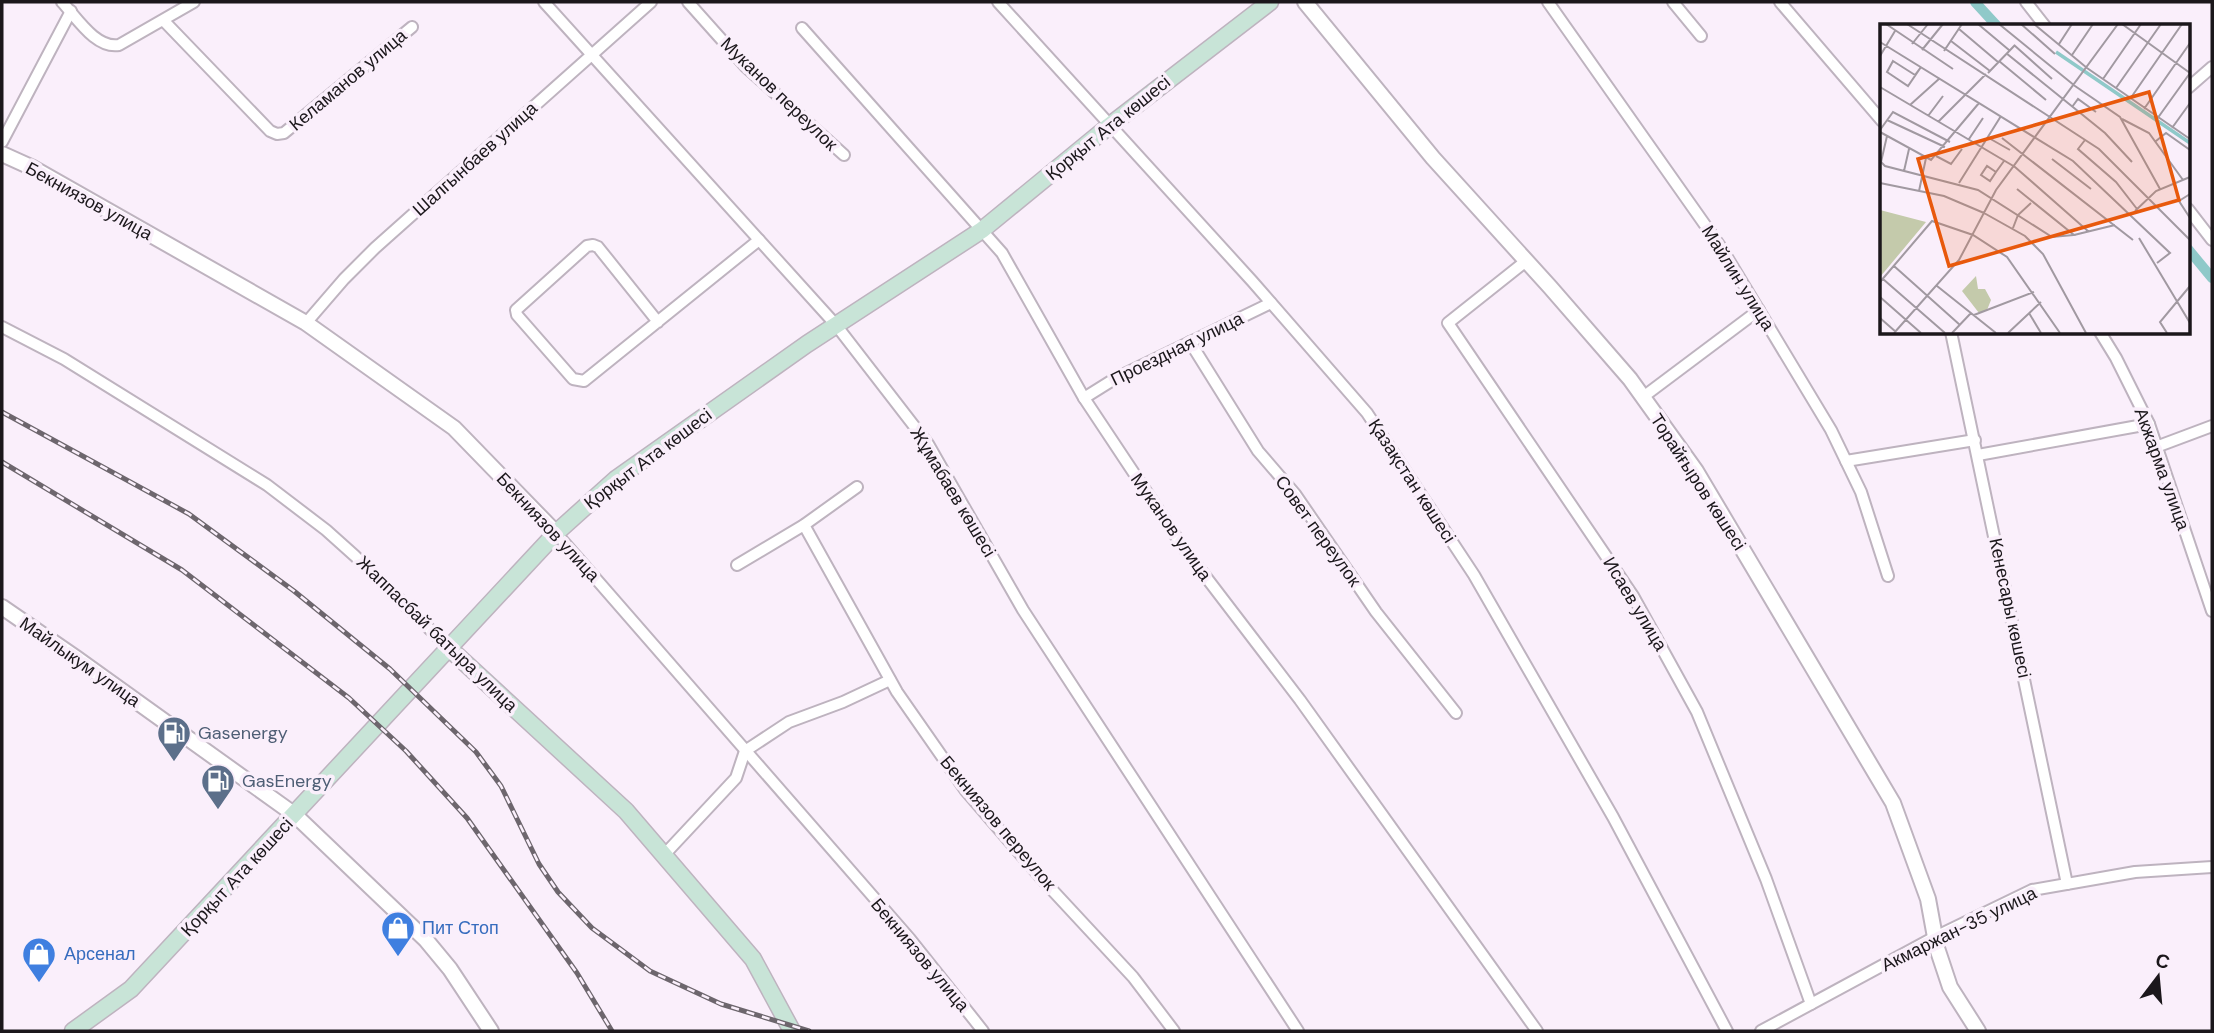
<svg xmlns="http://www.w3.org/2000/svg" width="2214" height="1033" font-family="'DM Sans',sans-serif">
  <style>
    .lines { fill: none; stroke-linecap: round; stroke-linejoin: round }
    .canal { stroke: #8fc9c9; stroke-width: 10 }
    .minor-casing { stroke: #beb3bf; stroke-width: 14 }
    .tertiary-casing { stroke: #beb3bf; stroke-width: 18 }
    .secondary-casing { stroke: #beb3bf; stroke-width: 19 }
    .minor { stroke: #fff; stroke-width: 10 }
    .tertiary { stroke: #fff; stroke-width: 14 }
    .secondary { stroke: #c8e4d7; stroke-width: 16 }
    .rail-casing { stroke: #6d666d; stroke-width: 5 }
    .rail { stroke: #faeffb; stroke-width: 2.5; stroke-dasharray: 8; stroke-linecap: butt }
    .labels { text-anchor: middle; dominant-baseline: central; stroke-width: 7; stroke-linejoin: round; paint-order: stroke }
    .street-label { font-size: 18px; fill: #1b171b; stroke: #faeffb }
    .service-label { font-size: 18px; fill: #4e5e75; stroke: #faeffb; text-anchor: start }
    .shop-label { font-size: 18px; fill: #366cbe; stroke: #faeffb; text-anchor: start }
    .inset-river { fill: none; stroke: #8fc9c9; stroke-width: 3.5 }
    .inset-road { fill: none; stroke: #a199a1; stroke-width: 2 }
    .view { fill: #e8590c; fill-opacity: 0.15; stroke: #e8590c; stroke-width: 3.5 }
    .inset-edge { fill: none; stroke: #1b171b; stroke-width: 3.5 }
  </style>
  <rect width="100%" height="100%" fill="#faeffb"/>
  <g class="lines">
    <g class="canal">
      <polyline points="1975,2 1997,26"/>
      <polyline points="2188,249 2212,278"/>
    </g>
    <g class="minor-casing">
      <g id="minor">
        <path d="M62 2C77 18 96 49 119 45L194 2"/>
        <polyline points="544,2 836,325 928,444 1023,610 1298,1031"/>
        <polyline points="688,2 746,67 844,155"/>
        <polyline points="998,2 1252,281 1367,413 1474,575 1613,817 1727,1031"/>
        <polyline points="1548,2 1722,249 1831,430 1861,492 1888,576"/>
        <polyline points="1673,2 1701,36"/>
        <polyline points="1780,2 1882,121"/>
        <polyline points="2026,2 2045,26"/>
        <polyline points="164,21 270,131 277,134 284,133 412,27"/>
        <polyline points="802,28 1002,253 1084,398 1183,547 1300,700 1537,1031"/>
        <polyline points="2188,88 2212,67"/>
        <polyline points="2,142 71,11"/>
        <polyline points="2188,209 2212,240"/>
        <polyline points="1526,261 1448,323 1633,596 1697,712 1766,879 1811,1004"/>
        <polyline points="658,322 598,247 593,245 587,246 516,310 517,315 573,379 584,381 759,240"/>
        <polyline points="306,323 344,279 375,248 651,2"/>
        <polyline points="2,327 64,359 267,485 326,530 355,556 450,649"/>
        <polyline points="1951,332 2067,884"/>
        <polyline points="2100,332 2116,358 2149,424 2212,611"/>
        <polyline points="1190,342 1258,451 1295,494 1376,612 1456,713"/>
        <polyline points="1643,397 1759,310"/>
        <polyline points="1084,398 1116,378 1271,303"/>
        <polyline points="2156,447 2212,426"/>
        <polyline points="1978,455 2149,424"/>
        <polyline points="1846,461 1975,440"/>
        <polyline points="804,525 897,692 966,791 1042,879 1133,977 1174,1031"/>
        <polyline points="556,533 910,939 983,1031"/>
        <polyline points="737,565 804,525 857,487"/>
        <polyline points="664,855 736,778 745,751 789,722 843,702 890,680"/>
        <polyline points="1761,1031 1935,937 2032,890 2135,872 2212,867"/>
      </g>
    </g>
    <g class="tertiary-casing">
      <g id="tertiary">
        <polyline points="1305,2 1433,158 1550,287 1630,379 1696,471 1893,803 1928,899 1937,948 1950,987 1978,1031"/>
        <polyline points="2,154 33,168 306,323 454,428 556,533"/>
        <polyline points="2,607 76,658 295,815 426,940 450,969 491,1031"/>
      </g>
    </g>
    <g class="secondary-casing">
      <g id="secondary">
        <polyline points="450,649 626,811 753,959 792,1031"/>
        <polyline points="73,1031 131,989 556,533 616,479 807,344 982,230 1109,126 1270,2"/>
      </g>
    </g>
    <use href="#minor" class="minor"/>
    <use href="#tertiary" class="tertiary"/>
    <use href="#secondary" class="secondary"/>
    <g class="rail-casing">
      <g id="rail">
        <polyline points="2,412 189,514 294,591 390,669 476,752 501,786 539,864 558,892 592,928 650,971 721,1004 809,1031"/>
        <polyline points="2,462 182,570 349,698 406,751 467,818 577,973 612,1031"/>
      </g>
    </g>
    <use href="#rail" class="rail"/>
  </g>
  <defs>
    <g id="fuel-pin" transform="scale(1.75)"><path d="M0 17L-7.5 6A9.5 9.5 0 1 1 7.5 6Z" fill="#5c6f8a" stroke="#faeffb"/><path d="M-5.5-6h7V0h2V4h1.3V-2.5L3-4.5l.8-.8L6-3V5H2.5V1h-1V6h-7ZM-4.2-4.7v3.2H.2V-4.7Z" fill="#fff"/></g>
    <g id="shop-pin" transform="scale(1.75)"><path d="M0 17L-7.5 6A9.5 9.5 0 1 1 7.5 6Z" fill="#3f7fe0" stroke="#faeffb"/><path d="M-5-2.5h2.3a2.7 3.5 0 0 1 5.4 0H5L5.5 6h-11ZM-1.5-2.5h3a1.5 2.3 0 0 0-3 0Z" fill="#fff"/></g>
  </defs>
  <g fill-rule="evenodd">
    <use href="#fuel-pin" x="174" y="733"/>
    <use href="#fuel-pin" x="218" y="781"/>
    <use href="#shop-pin" x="398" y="928"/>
    <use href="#shop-pin" x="39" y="954"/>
  </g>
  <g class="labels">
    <g class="street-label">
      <text transform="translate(348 80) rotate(-40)">Келаманов улица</text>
      <text transform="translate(779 94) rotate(44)">Муканов переулок</text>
      <text transform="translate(1108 128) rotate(-39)">Қорқыт Ата көшесі</text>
      <text transform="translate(475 159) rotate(-42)">Шалгынбаев улица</text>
      <text transform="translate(89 201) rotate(29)">Бекниязов улица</text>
      <text transform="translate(1738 278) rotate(58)">Майлин улица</text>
      <text transform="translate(1177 349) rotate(-26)">Проездная улица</text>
      <text transform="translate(648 459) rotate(-37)">Қорқыт Ата көшесі</text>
      <text transform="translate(2162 469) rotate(70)">Акжарма улица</text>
      <text transform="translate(1412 481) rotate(57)">Қазақстан көшесі</text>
      <text transform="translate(1698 482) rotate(57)">Торайғыров көшесі</text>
      <text transform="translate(953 492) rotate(59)">Жұмабаев көшесі</text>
      <text transform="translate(548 527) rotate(47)">Бекниязов улица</text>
      <text transform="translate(1171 527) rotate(55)">Муканов улица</text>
      <text transform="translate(1318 531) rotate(54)">Совет переулок</text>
      <text transform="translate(1635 604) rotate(59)">Исаев улица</text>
      <text transform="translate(2010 608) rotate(78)">Кенесары көшесі</text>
      <text transform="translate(437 634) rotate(44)">Жаппасбай батыра улица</text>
      <text transform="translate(80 662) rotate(35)">Майлыкум улица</text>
      <text transform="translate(998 823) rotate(50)">Бекниязов переулок</text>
      <text transform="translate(237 877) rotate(-47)">Қорқыт Ата көшесі</text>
      <text transform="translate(1959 929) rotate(-26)">Акмаржан-35 улица</text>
      <text transform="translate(920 955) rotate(50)">Бекниязов улица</text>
    </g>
    <g class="service-label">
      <text x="198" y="733">Gasenergy</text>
      <text x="242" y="781">GasEnergy</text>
    </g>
    <g class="shop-label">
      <text x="422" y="928">Пит Стоп</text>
      <text x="64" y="954">Арсенал</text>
    </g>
  </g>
  <g transform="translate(1880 24)">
    <rect width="310" height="310" fill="#faeffb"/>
    <path d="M0 186 46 198 0 253ZM96 252 98 265H105L111 276 107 286 99 289 82 267Z" fill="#c4caab"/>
    <path class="inset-river" d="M176 28 310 119"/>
    <path class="inset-road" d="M6 0 73 45M27 0 219 125 310 216M98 0 129 26M119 0 195 62 240 93 280 165M141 0 175 30M154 0 207 44 310 115M242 0 310 49M79 5 118 38M71 17 110 47M0 18 193 137 290 229 277 239M32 20 48 0M179 20 192 0M134 21 172 55M42 26 63 0M64 27 82 0M126 29 225 109 252 138M192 31 213 0M0 32 15 7M13 37 35 51 41 43 28 62 7 48ZM119 37 166 76M108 49 135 21M223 55 261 0M0 63 135 143 209 208M236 64 281 0M250 75 302 0M30 81 60 54M192 83 198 75 216 88M264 85 310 19M48 92 63 72M242 95 269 109 303 156M277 95 310 49M7 96 65 123M58 98 106 50M292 104 310 79M0 106 13 88 70 118M0 108 51 136 99 79M7 112 1 138 5 142 98 166 172 213 194 211 137 165M107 113 130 126M122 114 253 216M89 115 103 94M205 116 198 125 236 158 257 185M276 117 286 109 310 126M56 132 71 140 82 125M172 135 211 165M24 147 29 125M116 148 107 142 101 151 110 157 116 148 124 137M0 159 64 172 104 189M79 159 121 92M39 167 46 134M310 170 299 177 310 194M255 187 276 167 310 153M104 189 145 212 163 230 206 309M133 204 138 191 151 179M194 211 235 201M259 214 310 299M14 242 80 301M3 255 65 309M0 258 52 197 93 211 127 233 180 309M57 262 116 309M0 273 41 309M149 289 161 309M94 291 154 268M0 294 16 308M14 309 79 236 116 166 238 0M72 309 91 289M128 309 161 278M287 309 280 298 310 262"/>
    <path class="view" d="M269 68 299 176 69 242 38 135Z"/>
    <rect width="310" height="310" class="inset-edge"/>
  </g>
  <rect width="2214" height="1033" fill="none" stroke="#1b171b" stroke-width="7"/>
  <g transform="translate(2158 977) rotate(16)" stroke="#faeffb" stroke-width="5" paint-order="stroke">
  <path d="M0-5L12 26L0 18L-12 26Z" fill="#1b171b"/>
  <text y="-10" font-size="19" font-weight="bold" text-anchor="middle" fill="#1b171b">С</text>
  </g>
</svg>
